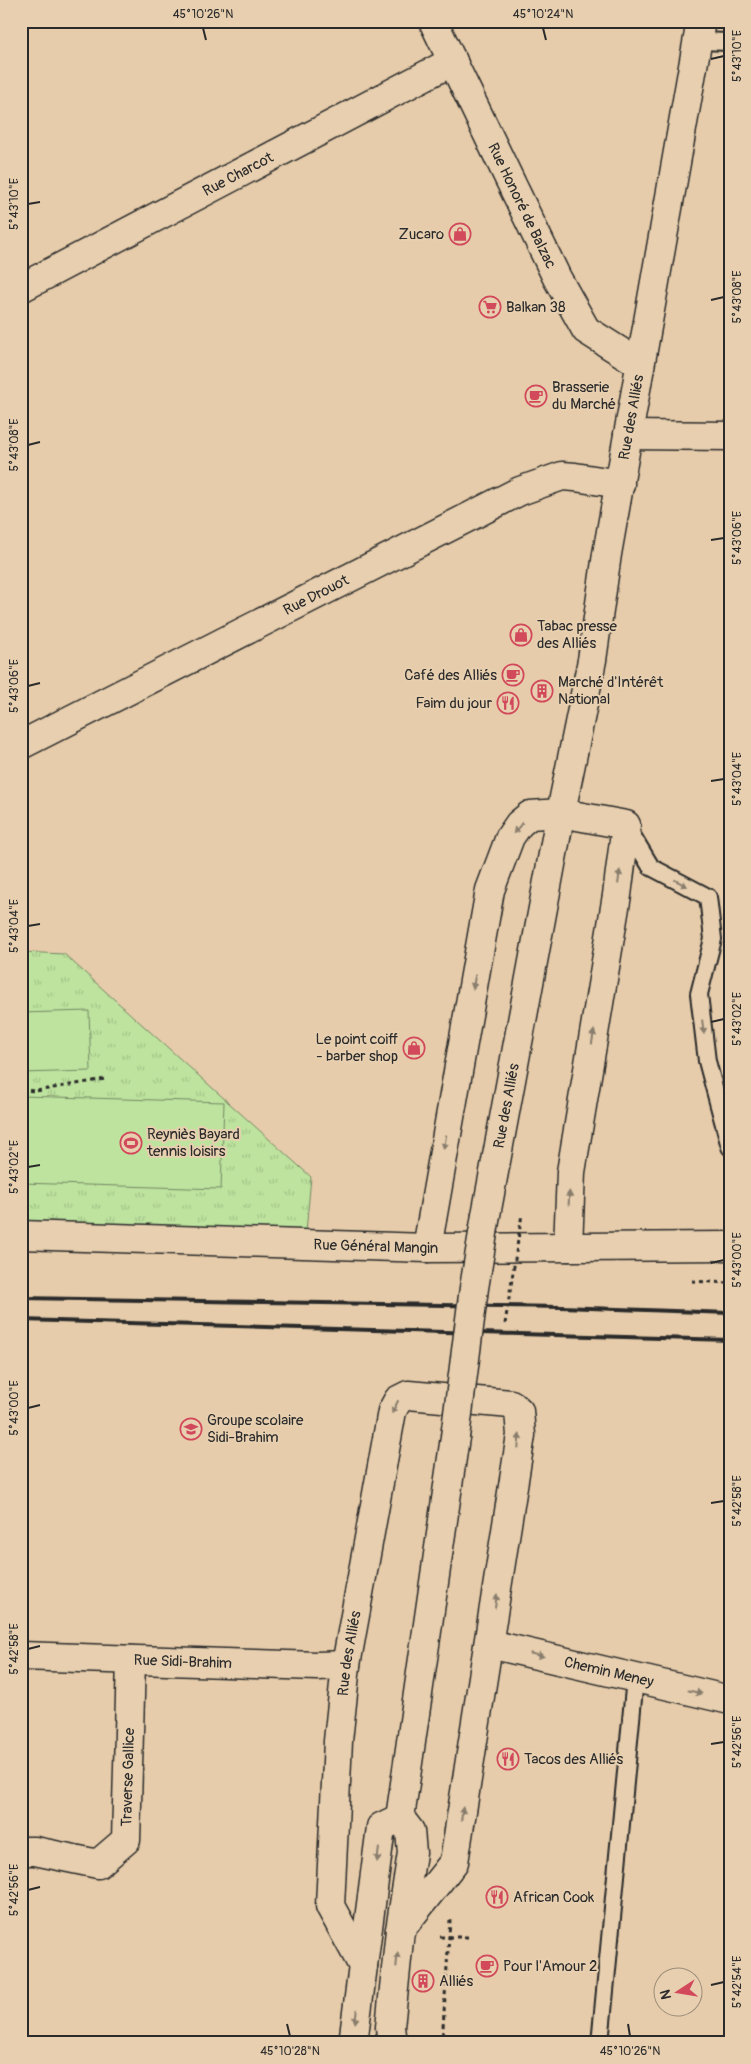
<svg xmlns="http://www.w3.org/2000/svg" width="751" height="2064" font-family="Pangolin,sans-serif">
  <style>
    .park { fill: url(#park-tufts); stroke: #748764 }
    .garden { fill: #bde39e; stroke: #748764 }
    .lines { fill: none; stroke-linecap: round; stroke-linejoin: round }
    .service-casing { stroke: #2b2b2b; stroke-width: 20 }
    .minor-casing { stroke: #2b2b2b; stroke-width: 31 }
    .secondary-casing { stroke: #2b2b2b; stroke-width: 31 }
    .path { stroke: #2b2b2b; stroke-width: 3; stroke-dasharray: 4 4; stroke-linecap: butt }
    .service { stroke: #e7cfaf; stroke-width: 16 }
    .minor { stroke: #e7cfaf; stroke-width: 28 }
    .secondary { stroke: #e7cfaf; stroke-width: 28 }
    .rail { stroke: #2b2b2b; stroke-width: 4 }
    .secondary-bridge-casing { stroke: #2b2b2b; stroke-width: 31; stroke-linecap: butt }
    .path-bridge { stroke: #2b2b2b; stroke-width: 3; stroke-dasharray: 4 4; stroke-linecap: butt }
    .secondary-bridge { stroke: #e7cfaf; stroke-width: 28 }
    .oneway { fill: #897d6d }
    .ticks { fill: none; stroke: #2b2b2b; stroke-width: 2 }
    .labels { text-anchor: middle; dominant-baseline: central; stroke-width: 4; stroke-linejoin: round; paint-order: stroke }
    .street-label { font-size: 15px; fill: #2b2b2b; stroke: #e7cfaf }
    .poi-label { font-size: 15px; fill: #2b2b2b; stroke: #e7cfaf; text-anchor: start }
    .neatline { fill: none; stroke: #2b2b2b; stroke-width: 2 }
    .ticks-label { font-size: 12px; text-anchor: middle; fill: #2b2b2b }
  </style>
  <defs>
    <pattern id="park-tufts" width="24" height="20" patternUnits="userSpaceOnUse" patternTransform="scale(1.25)"><rect width="24" height="20" fill="#bde39e"/><path d="M3 7l-1-3M5 7V3M7 7l1-3M15 17l-1-3M17 17v-4M19 17l1-3" fill="none" stroke="#a3c388"/></pattern>
  </defs>
  <rect width="100%" height="100%" fill="#e6ccaa"/>
  <filter id="ink" filterUnits="userSpaceOnUse"><feTurbulence type="fractalNoise" baseFrequency=".02" numOctaves="2"/><feDisplacementMap in="SourceGraphic" scale="10" xChannelSelector="R" yChannelSelector="G"/><feConvolveMatrix kernelMatrix="1 2 1 2 8 2 1 2 1" color-interpolation-filters="sRGB"/></filter>
  <g filter="url(#ink)">
    <polygon class="park" points="21,952 64,954 311,1177 306,1232 21,1222"/>
    <g class="garden">
      <polygon points="89,1011 91,1071 21,1073 21,1013"/>
      <polygon points="21,1096 224,1102 221,1189 21,1183"/>
    </g>
    <g class="lines">
      <g class="service-casing">
        <g id="service">
          <polyline points="698,41 730,42"/>
          <polyline points="627,827 651,867 708,897 713,939 699,994 707,1061 730,1147"/>
          <polyline points="600,2043 635,1678"/>
        </g>
      </g>
      <g class="minor-casing">
        <g id="minor">
          <path id="s1" d="M433 21 557 278 586 330 640 364"/>
          <path id="s2" d="M21 288 453 61"/>
          <polyline points="628,435 730,436"/>
          <path id="s3" d="M21 745 520 491 562 476 575 477 620 484"/>
          <path id="s4" d="M21 1235 427 1248 730 1246"/>
          <polyline points="427,1248 490,890 510,837 519,824 530,815 561,813 626,825 617,895 571,1172 568,1247"/>
          <path id="s5" d="M490 1644 730 1700"/>
          <path id="s6" d="M21 1656 317 1666 346 1665"/>
          <path id="s7" d="M21 1851H35L98 1864 126 1840 131 1660"/>
          <path id="s8" d="M363 1966 330 1906 338 1741 346 1665 392 1411 398 1400 408 1395 511 1404 519 1411 521 1435 454 1862 400 1930"/>
        </g>
      </g>
      <g class="secondary-casing">
        <g id="secondary">
          <path id="s9" d="M486 1215 558 827 592 660 607 554 701 21"/>
          <polyline points="353,2043 381,1827 400,1818"/>
          <polyline points="392,2043 390,2027 400,1930 412,1853 410,1831 400,1818 455,1437"/>
        </g>
      </g>
      <g class="path">
        <polyline points="21,1090 36,1091 105,1079"/>
        <polyline points="692,1281 730,1283"/>
        <polyline points="440,1937 469,1937"/>
        <polyline points="442,2043 450,1920"/>
      </g>
      <use href="#service" class="service"/>
      <use href="#minor" class="minor"/>
      <use href="#secondary" class="secondary"/>
      <g class="rail">
        <polyline points="21,1298 561,1307 730,1313"/>
        <polyline points="21,1320 730,1340"/>
      </g>
      <g class="secondary-bridge-casing">
        <polyline id="secondary-bridge" points="455,1437 474,1288 486,1215"/>
      </g>
      <polyline class="path-bridge" points="505,1324 522,1214"/>
      <use href="#secondary-bridge" class="secondary-bridge"/>
    </g>
    <defs><path id="oneway-solid" d="M-6-.8H1V-3.2L6.5 0L1 3.2V.8H-6Z" transform="scale(1.25)"/></defs>
    <g class="oneway">
      <use href="#oneway-solid" transform="translate(518 828) rotate(130)"/>
      <use href="#oneway-solid" transform="translate(619 877) rotate(-83)"/>
      <use href="#oneway-solid" transform="translate(681 883) rotate(27)"/>
      <use href="#oneway-solid" transform="translate(474 982) rotate(100)"/>
      <use href="#oneway-solid" transform="translate(703 1027) rotate(83)"/>
      <use href="#oneway-solid" transform="translate(593 1037) rotate(-81)"/>
      <use href="#oneway-solid" transform="translate(445 1142) rotate(100)"/>
      <use href="#oneway-solid" transform="translate(569 1198) rotate(-87)"/>
      <use href="#oneway-solid" transform="translate(395 1407) rotate(116)"/>
      <use href="#oneway-solid" transform="translate(519 1441) rotate(-84)"/>
      <use href="#oneway-solid" transform="translate(496 1601) rotate(-82)"/>
      <use href="#oneway-solid" transform="translate(537 1655) rotate(13)"/>
      <use href="#oneway-solid" transform="translate(695 1692) rotate(13)"/>
      <use href="#oneway-solid" transform="translate(462 1814) rotate(-83)"/>
      <use href="#oneway-solid" transform="translate(378 1855) rotate(98)"/>
      <use href="#oneway-solid" transform="translate(397 1960) rotate(-84)"/>
      <use href="#oneway-solid" transform="translate(356 2016) rotate(97)"/>
    </g>
  </g>
  <path class="ticks" d="M203 28 206 40M543 28 546 40M711 59 724 56M28 204 40 202M711 300 724 297M28 445 40 442M711 540 724 538M28 686 40 683M711 781 724 779M28 926 40 924M711 1022 724 1019M28 1167 40 1165M711 1263 724 1260M28 1408 40 1405M711 1503 724 1501M28 1649 40 1646M711 1744 724 1742M28 1890 40 1887M711 1985 724 1982M287 2024 290 2036M628 2024 630 2036"/>
  <defs>
    <g id="shop-ring" transform="scale(1.125)"><circle r="9.5" fill="#e7cfaf" stroke="#d1495b" stroke-width="1.5"/><path d="M-5-2.5h2.3a2.7 3.5 0 0 1 5.4 0H5L5.5 6h-11ZM-1.5-2.5h3a1.5 2.3 0 0 0-3 0Z" fill="#d1495b"/></g>
    <g id="supermarket-ring" transform="scale(1.125)"><circle r="9.5" fill="#e7cfaf" stroke="#d1495b" stroke-width="1.5"/><path d="M-6-5.5h2.5l.6 2H6L4.5 2H-2.5L-4.4-4H-6ZM-1.5 3.2a1.3 1.3 0 1 0 .1 0ZM3 3.2a1.3 1.3 0 1 0 .1 0Z" fill="#d1495b"/></g>
    <g id="cafe-ring" transform="scale(1.125)"><circle r="9.5" fill="#e7cfaf" stroke="#d1495b" stroke-width="1.5"/><path d="M-5.5-4.5H6V0H3Q3 3.5 0 3.5H-2.5Q-5.5 3.5-5.5 0ZM3-3.2v2h1.7v-2ZM-6 4.5H4V6H-6Z" fill="#d1495b"/></g>
    <g id="building-ring" transform="scale(1.125)"><circle r="9.5" fill="#e7cfaf" stroke="#d1495b" stroke-width="1.5"/><path d="M-4-6H4V6H1V3H-1V6H-4ZM-2.5-4.3h1.7v1.8h-1.7ZM.8-4.3h1.7v1.8H.8ZM-2.5-1h1.7V.8h-1.7ZM.8-1h1.7V.8H.8Z" fill="#d1495b"/></g>
    <g id="restaurant-ring" transform="scale(1.125)"><circle r="9.5" fill="#e7cfaf" stroke="#d1495b" stroke-width="1.5"/><path d="M-5-6h1v4h1v-4h1v4h1v-4h1v5L-1.5 .5V6h-2V.5L-5-1ZM5-6V6H3V1.5H1.5Q1.5-4 5-6Z" fill="#d1495b"/></g>
    <g id="stadium-ring" transform="scale(1.125)"><circle r="9.5" fill="#e7cfaf" stroke="#d1495b" stroke-width="1.5"/><path d="M0-5a6.5 5 0 1 0 0 10a6.5 5 0 1 0 0-10ZM-3.5-1.8h7v3.6h-7Z" fill="#d1495b"/></g>
    <g id="school-ring" transform="scale(1.125)"><circle r="9.5" fill="#e7cfaf" stroke="#d1495b" stroke-width="1.5"/><path d="M0-5L7-2L0 1L-7-2ZM-4 1L0 2.5L4 1V4Q0 6-4 4Z" fill="#d1495b"/></g>
  </defs>
  <g fill-rule="evenodd">
    <use href="#shop-ring" x="460" y="234"/>
    <use href="#supermarket-ring" x="490" y="307"/>
    <use href="#cafe-ring" x="536" y="396"/>
    <use href="#shop-ring" x="521" y="635"/>
    <use href="#cafe-ring" x="513" y="675"/>
    <use href="#building-ring" x="542" y="691"/>
    <use href="#restaurant-ring" x="508" y="703"/>
    <use href="#shop-ring" x="414" y="1048"/>
    <use href="#stadium-ring" x="131" y="1143"/>
    <use href="#school-ring" x="191" y="1429"/>
    <use href="#restaurant-ring" x="508" y="1759"/>
    <use href="#restaurant-ring" x="497" y="1897"/>
    <use href="#cafe-ring" x="487" y="1966"/>
    <use href="#building-ring" x="423" y="1981"/>
  </g>
  <g class="labels">
    <g class="street-label">
      <text stroke="none"><textPath href="#s2" startOffset="245">Rue Charcot</textPath></text>
      <text stroke="none"><textPath href="#s1" startOffset="205">Rue Honoré de Balzac</textPath></text>
      <text stroke="none"><textPath href="#s9" startOffset="811">Rue des Alliés</textPath></text>
      <text stroke="none"><textPath href="#s3" startOffset="331">Rue Drouot</textPath></text>
      <text stroke="none"><textPath href="#s9" startOffset="111">Rue des Alliés</textPath></text>
      <text stroke="none"><textPath href="#s4" startOffset="355">Rue Général Mangin</textPath></text>
      <text stroke="none"><textPath href="#s8" startOffset="322">Rue des Alliés</textPath></text>
      <text stroke="none"><textPath href="#s6" startOffset="162">Rue Sidi-Brahim</textPath></text>
      <text stroke="none"><textPath href="#s5" startOffset="122">Chemin Meney</textPath></text>
      <text stroke="none"><textPath href="#s7" startOffset="178">Traverse Gallice</textPath></text>
    </g>
    <g class="poi-label">
      <text x="444" y="234" text-anchor="end">Zucaro</text>
      <text x="506" y="307">Balkan 38</text>
      <text x="552" y="387">Brasserie<tspan x="552" dy="17">du Marché</tspan></text>
      <text x="537" y="626">Tabac presse<tspan x="537" dy="17">des Alliés</tspan></text>
      <text x="497" y="675" text-anchor="end">Café des Alliés</text>
      <text x="558" y="682">Marché d'Intérêt<tspan x="558" dy="17">National</tspan></text>
      <text x="492" y="703" text-anchor="end">Faim du jour</text>
      <text x="398" y="1039" text-anchor="end">Le point coiff<tspan x="398" dy="17">- barber shop</tspan></text>
      <text x="147" y="1134">Reyniès Bayard<tspan x="147" dy="17">tennis loisirs</tspan></text>
      <text x="207" y="1420">Groupe scolaire<tspan x="207" dy="17">Sidi-Brahim</tspan></text>
      <text x="524" y="1759">Tacos des Alliés</text>
      <text x="513" y="1897">African Cook</text>
      <text x="503" y="1966">Pour l'Amour 2</text>
      <text x="439" y="1981">Alliés</text>
    </g>
  </g>
  <rect width="751" height="2064" fill="none" stroke="#e7cfaf" stroke-width="55"/>
  <g transform="translate(678 1992) rotate(258)"><circle r="24" fill="#e7cfaf" stroke="#9c8d7a"/>
  <path d="M0-4L9 19L0 12L-9 19Z" fill="#d1495b"/>
  <text y="-8" font-size="14" font-weight="bold" text-anchor="middle" fill="#2b2b2b">N</text>
  </g>
  <rect x="28" y="28" width="696" height="2008" class="neatline"/>
  <g class="ticks-label">
    <text x="203" y="18">45°10'26"N</text>
    <text x="543" y="18">45°10'24"N</text>
    <text transform="translate(737 56) rotate(-90)" y="4">5°43'10"E</text>
    <text transform="translate(14 204) rotate(-90)" y="4">5°43'10"E</text>
    <text transform="translate(737 297) rotate(-90)" y="4">5°43'08"E</text>
    <text transform="translate(14 445) rotate(-90)" y="4">5°43'08"E</text>
    <text transform="translate(737 538) rotate(-90)" y="4">5°43'06"E</text>
    <text transform="translate(14 686) rotate(-90)" y="4">5°43'06"E</text>
    <text transform="translate(737 779) rotate(-90)" y="4">5°43'04"E</text>
    <text transform="translate(14 926) rotate(-90)" y="4">5°43'04"E</text>
    <text transform="translate(737 1019) rotate(-90)" y="4">5°43'02"E</text>
    <text transform="translate(14 1167) rotate(-90)" y="4">5°43'02"E</text>
    <text transform="translate(737 1260) rotate(-90)" y="4">5°43'00"E</text>
    <text transform="translate(14 1408) rotate(-90)" y="4">5°43'00"E</text>
    <text transform="translate(737 1501) rotate(-90)" y="4">5°42'58"E</text>
    <text transform="translate(14 1649) rotate(-90)" y="4">5°42'58"E</text>
    <text transform="translate(737 1742) rotate(-90)" y="4">5°42'56"E</text>
    <text transform="translate(14 1890) rotate(-90)" y="4">5°42'56"E</text>
    <text transform="translate(737 1982) rotate(-90)" y="4">5°42'54"E</text>
    <text x="290" y="2055">45°10'28"N</text>
    <text x="630" y="2055">45°10'26"N</text>
  </g>
</svg>
